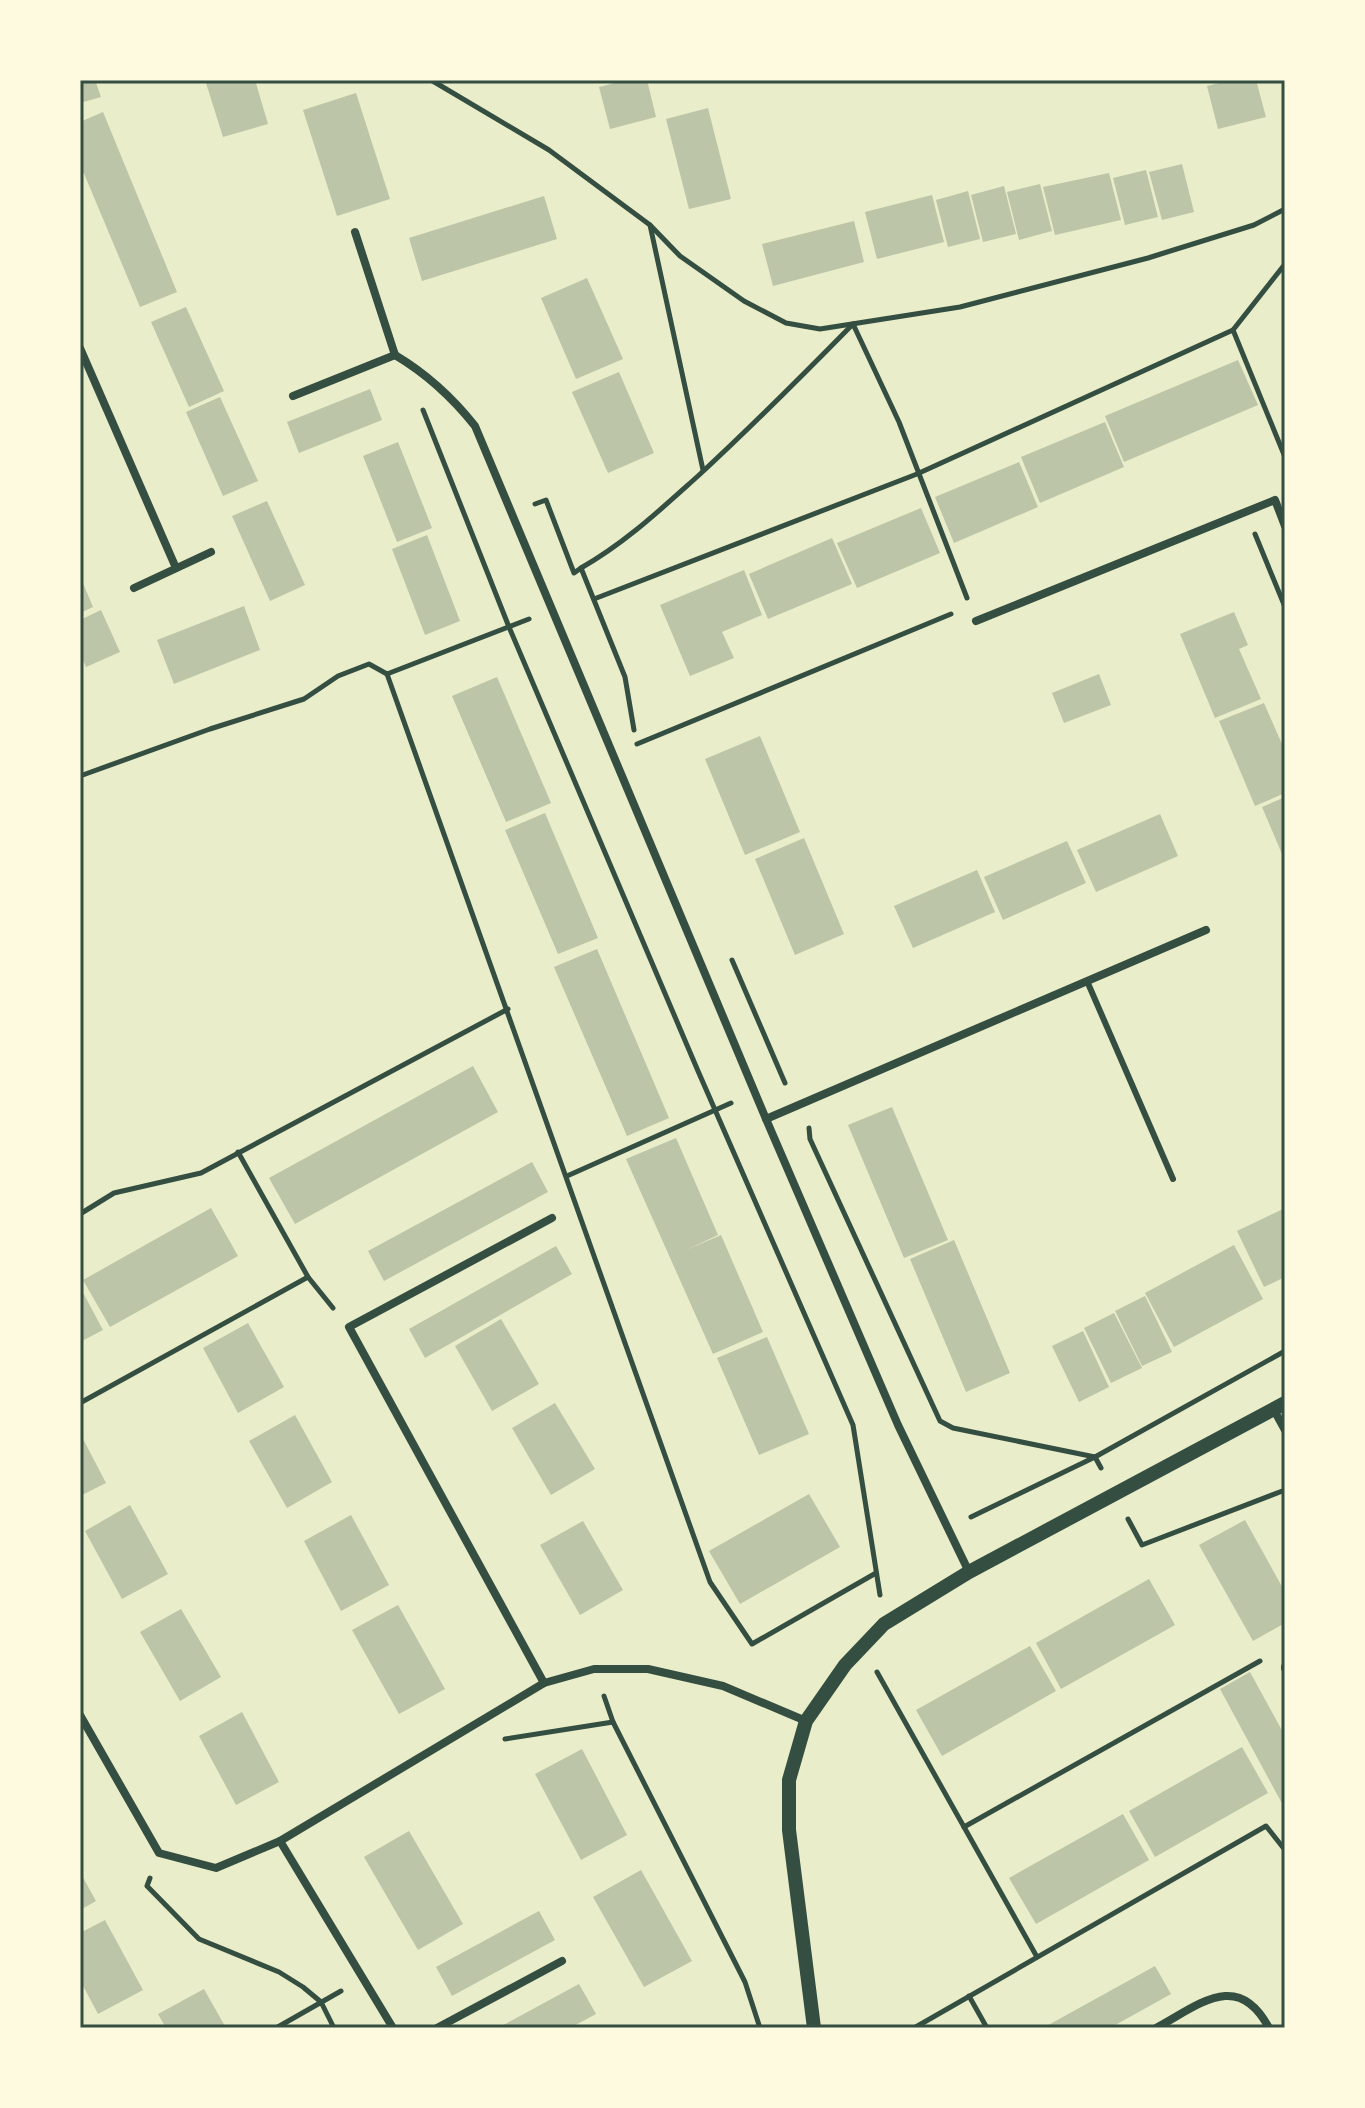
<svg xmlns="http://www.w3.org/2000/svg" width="1365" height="2108" font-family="'Golos Text',sans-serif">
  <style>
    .building { fill: #bcc5a7 }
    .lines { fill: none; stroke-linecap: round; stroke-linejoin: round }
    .path { stroke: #344e41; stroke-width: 5 }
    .service { stroke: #344e41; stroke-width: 6 }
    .minor { stroke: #344e41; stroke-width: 8 }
    .tertiary { stroke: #344e41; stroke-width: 14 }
    .neatline { fill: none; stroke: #344e41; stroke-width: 3 }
  </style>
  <rect width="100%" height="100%" fill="#e9edc9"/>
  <g class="building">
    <polygon points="80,80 95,80 101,97 80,103"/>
    <polygon points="205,80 255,80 268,124 223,137"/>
    <polygon points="627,80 647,80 656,117 610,129 599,87"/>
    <polygon points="1232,80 1256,80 1266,117 1218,129 1207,86"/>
    <polygon points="356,93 390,199 337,216 303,110"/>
    <polygon points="708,108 731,199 689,209 666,119"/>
    <polygon points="103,112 177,292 140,307 80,164 80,122"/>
    <polygon points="1182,164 1194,212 1162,220 1149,172"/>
    <polygon points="1146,170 1158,217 1125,225 1113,178"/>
    <polygon points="1109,173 1121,220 1055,235 1043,187"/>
    <polygon points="1040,184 1052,231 1019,240 1007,192"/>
    <polygon points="1004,186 1016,234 983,242 971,195"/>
    <polygon points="968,191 980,239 948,247 936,200"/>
    <polygon points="932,195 944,242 877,259 865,212"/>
    <polygon points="544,196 557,239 422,281 409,238"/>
    <polygon points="854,221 864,262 773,286 762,244"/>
    <polygon points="587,278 623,359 576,379 541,298"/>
    <polygon points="186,307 224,391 189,407 151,322"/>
    <polygon points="1238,360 1258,405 1124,462 1105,416"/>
    <polygon points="619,372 654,453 608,473 572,392"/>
    <polygon points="370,389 382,420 299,453 287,422"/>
    <polygon points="220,397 258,481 223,496 186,412"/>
    <polygon points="1105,422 1124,467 1040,503 1021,457"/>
    <polygon points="398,442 432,528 397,542 363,456"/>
    <polygon points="1019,462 1038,507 954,543 935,497"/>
    <polygon points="267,501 305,585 270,601 232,516"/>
    <polygon points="921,508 940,553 857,588 837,543"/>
    <polygon points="427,535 460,621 425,635 392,549"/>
    <polygon points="832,538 852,584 768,619 749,574"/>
    <polygon points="744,570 762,615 722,632 734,658 690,676 660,605"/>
    <polygon points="80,576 93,607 80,613"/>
    <polygon points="244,606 260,650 174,684 157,640"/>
    <polygon points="101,610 120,652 86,667 80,653 80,620"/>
    <polygon points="1234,612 1248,645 1239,649 1261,699 1215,718 1180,634"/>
    <polygon points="1099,674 1111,705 1064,723 1052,693"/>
    <polygon points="497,677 551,803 506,822 452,696"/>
    <polygon points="1264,703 1285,751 1285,793 1255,806 1219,721"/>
    <polygon points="760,736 800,832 745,855 705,759"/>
    <polygon points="1285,797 1285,861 1262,807"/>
    <polygon points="545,813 598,938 558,954 505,830"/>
    <polygon points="1160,814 1178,856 1096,892 1077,850"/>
    <polygon points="804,838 844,934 795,955 755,859"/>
    <polygon points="1067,841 1086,883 1003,920 984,877"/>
    <polygon points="977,870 995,912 913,948 894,906"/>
    <polygon points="597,949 669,1118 627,1136 554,967"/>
    <polygon points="473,1066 498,1112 295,1224 269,1178"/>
    <polygon points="892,1107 948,1240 904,1258 848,1125"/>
    <polygon points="676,1138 718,1235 686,1250 721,1235 763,1332 713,1354 626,1159"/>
    <polygon points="532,1162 548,1192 384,1281 368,1251"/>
    <polygon points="211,1208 238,1256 110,1327 83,1280"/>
    <polygon points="1285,1208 1285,1277 1264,1287 1237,1231"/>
    <polygon points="954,1240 1010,1373 966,1392 910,1259"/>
    <polygon points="1234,1245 1263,1299 1174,1347 1145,1293"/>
    <polygon points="556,1246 572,1274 425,1358 409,1329"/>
    <polygon points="80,1287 103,1330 80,1342"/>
    <polygon points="1145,1296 1172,1352 1142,1366 1115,1311"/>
    <polygon points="1114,1313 1142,1368 1111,1383 1084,1328"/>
    <polygon points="501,1319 539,1384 492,1411 455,1346"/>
    <polygon points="248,1323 284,1387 238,1413 203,1348"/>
    <polygon points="1083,1331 1109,1387 1079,1402 1052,1346"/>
    <polygon points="767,1337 809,1434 759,1455 717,1358"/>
    <polygon points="555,1403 595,1469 551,1495 512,1428"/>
    <polygon points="295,1415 332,1482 287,1508 249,1441"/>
    <polygon points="80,1433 106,1483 80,1496"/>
    <polygon points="809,1494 840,1547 740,1604 709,1551"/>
    <polygon points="130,1505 168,1574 122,1599 85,1531"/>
    <polygon points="351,1515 389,1585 341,1611 304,1541"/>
    <polygon points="1245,1520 1285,1592 1285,1623 1253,1641 1199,1545"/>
    <polygon points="583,1521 623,1590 580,1615 540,1545"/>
    <polygon points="1149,1579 1175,1625 1061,1689 1036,1643"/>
    <polygon points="398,1605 445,1689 399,1714 352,1630"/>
    <polygon points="181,1609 221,1677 180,1701 140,1632"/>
    <polygon points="1030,1646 1056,1691 942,1756 916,1710"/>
    <polygon points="1250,1672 1285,1736 1285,1809 1220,1689"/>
    <polygon points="242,1712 279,1782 236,1805 199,1736"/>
    <polygon points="1242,1747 1268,1793 1155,1857 1129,1811"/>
    <polygon points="582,1749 627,1835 581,1860 535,1774"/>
    <polygon points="1123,1814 1149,1860 1036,1924 1009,1878"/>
    <polygon points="409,1831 463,1924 418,1950 364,1857"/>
    <polygon points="641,1870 692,1961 644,1987 593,1897"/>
    <polygon points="80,1872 96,1901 80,1910"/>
    <polygon points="539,1911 555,1940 452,1996 436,1967"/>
    <polygon points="105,1920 143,1990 98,2014 80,1980 80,1933"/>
    <polygon points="1155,1966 1171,1994 1110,2028 1043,2028"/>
    <polygon points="579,1984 596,2014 570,2028 498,2028"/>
    <polygon points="204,1989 226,2028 166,2028 158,2014"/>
  </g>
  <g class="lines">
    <g class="path">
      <polyline points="431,80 549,150 650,225 680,256 744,301 786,323 820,329 960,307 1148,258 1254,225 1285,209"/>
      <polyline points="650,225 703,470"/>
      <polyline points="1285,264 1233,330 1285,457"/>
      <polyline points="423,410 509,627 698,1071 853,1425 880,1595"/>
      <polyline points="535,504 546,500 574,573 581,568 625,677 634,730"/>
      <polyline points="1255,534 1285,607"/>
      <path d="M581 568C625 543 660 510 698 476 751 427 802 376 853 324L899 422 967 598"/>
      <polyline points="594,599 917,474 1233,330"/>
      <polyline points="387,674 710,1582 752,1644 876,1573"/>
      <polyline points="637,744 951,614"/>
      <polyline points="80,776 210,729 304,699 338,676 369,664 387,674 529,619"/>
      <polyline points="732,960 785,1083"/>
      <polyline points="809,1128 810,1139 940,1421 953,1428 1095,1457 1101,1468"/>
      <polyline points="238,1152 308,1277 333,1308"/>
      <polyline points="567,1176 731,1103"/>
      <polyline points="80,1214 114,1193 201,1173 508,1009"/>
      <polyline points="80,1403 308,1277"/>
      <polyline points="971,1517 1095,1457 1285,1351"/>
      <polyline points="1128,1519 1142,1545 1285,1490"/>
      <polyline points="877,1672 1037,1957"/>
      <polyline points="604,1696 613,1722 745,1982 760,2028"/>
      <polyline points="505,1739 613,1722"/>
      <polyline points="964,1827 1260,1661"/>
      <polyline points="150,1878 147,1886 199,1939 279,1972 303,1987 321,2002 334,2028"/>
      <polyline points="969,1996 987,2028"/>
      <polyline points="276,2028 341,1991"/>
      <polyline points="914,2028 1266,1826 1285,1850"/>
    </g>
    <polyline class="service" points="1087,981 1173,1179"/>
    <g class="minor">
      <polyline points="355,232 395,355"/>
      <polyline points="80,348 176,568"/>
      <path d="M293 396 395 355C427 374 452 397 475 426L766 1119 898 1425 969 1572"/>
      <polyline points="134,588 211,552"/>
      <polyline points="976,621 1275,500 1285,526"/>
      <polyline points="766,1119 1206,930"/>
      <polyline points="1274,1410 1285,1430"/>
      <polyline points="1285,1667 1285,1668"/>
      <polyline points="544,1683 349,1327 552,1218"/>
      <polyline points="80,1715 159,1853 216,1868 280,1841 544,1683 594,1669 648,1669 723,1686 806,1721"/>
      <polyline points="280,1841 393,2028"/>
      <polyline points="437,2028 562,1961"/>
      <path d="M1156 2028C1199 2005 1238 1969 1269 2028"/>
    </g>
    <polyline class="tertiary" points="814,2028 789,1830 789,1780 806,1721 845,1665 884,1624 969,1572 1285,1403"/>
  </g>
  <rect width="1365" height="2108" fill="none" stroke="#fefae0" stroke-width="164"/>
  <rect x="82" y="82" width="1201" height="1944" class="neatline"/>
</svg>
